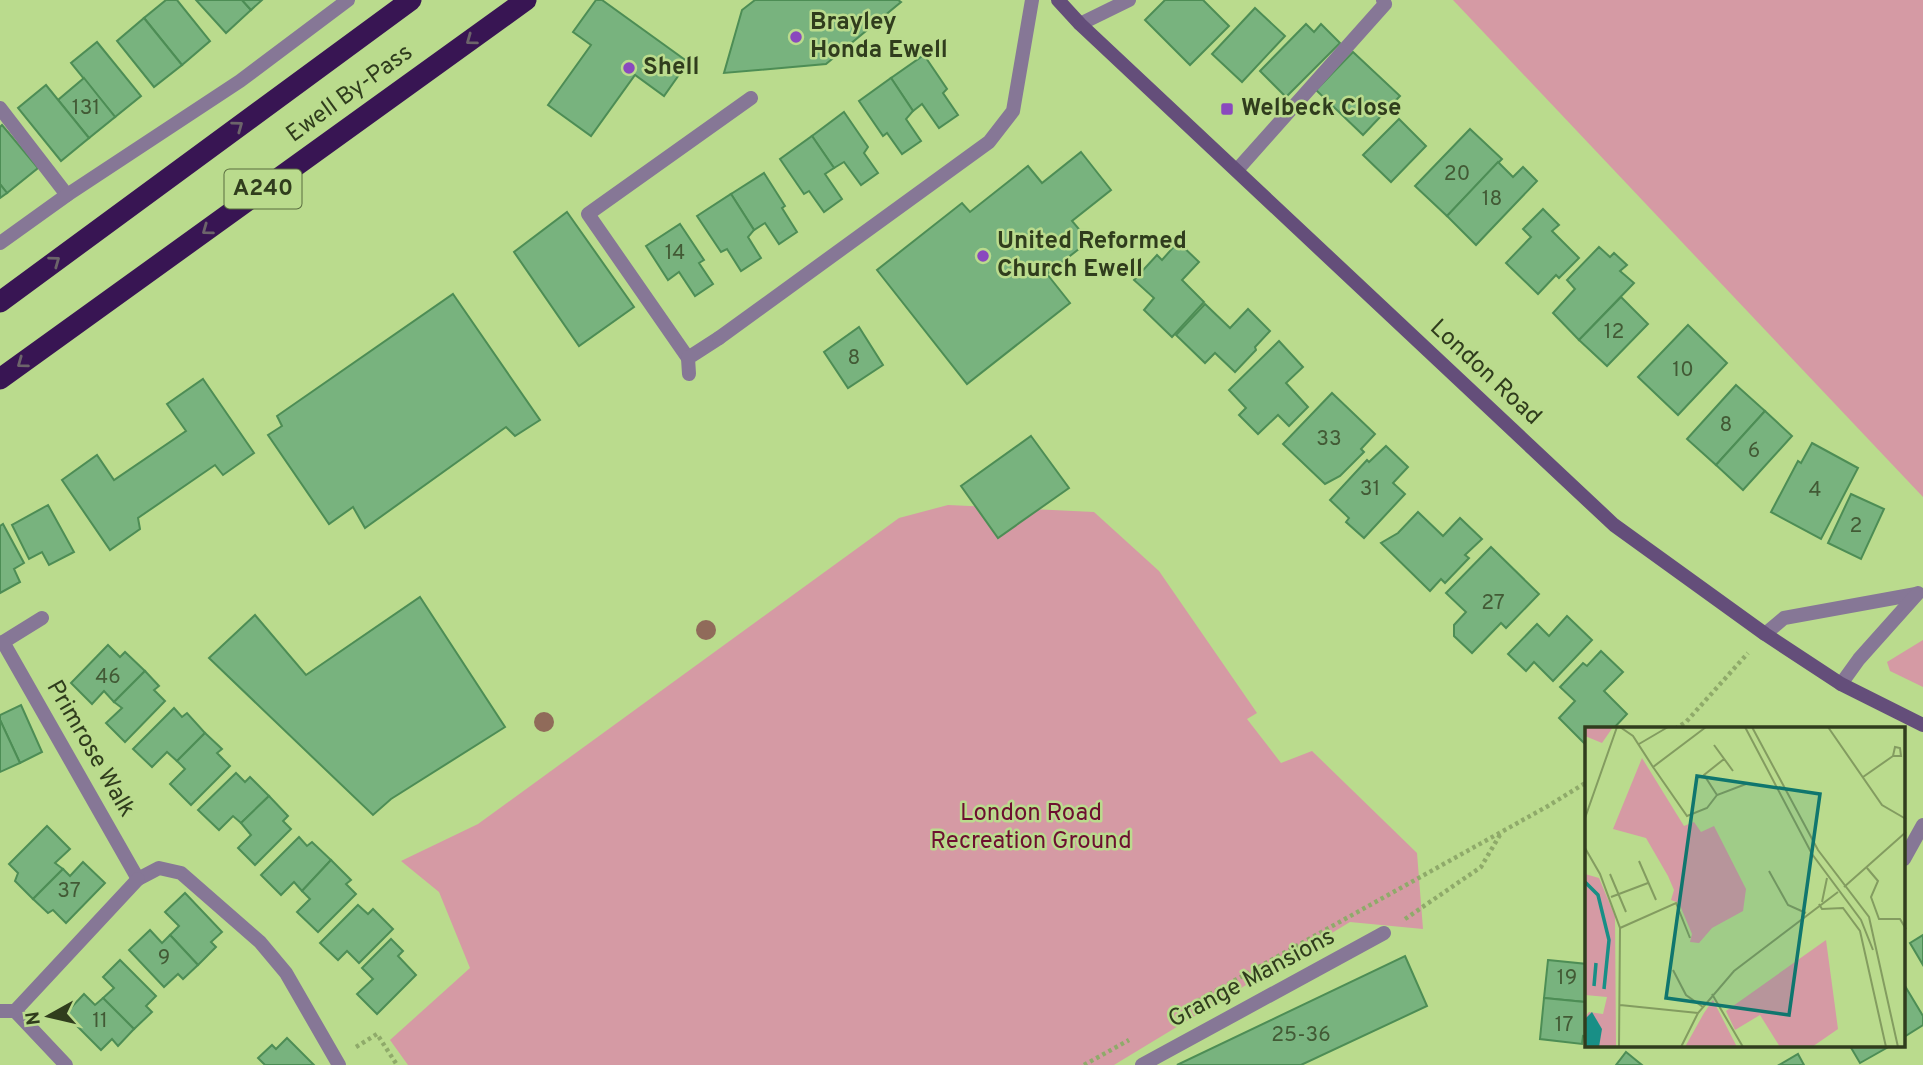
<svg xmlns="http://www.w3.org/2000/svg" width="1923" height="1065" font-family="Overpass,sans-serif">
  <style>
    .green { fill: #d59aa4 }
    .building { fill: #78b37e; stroke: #4d8d55; stroke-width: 2 }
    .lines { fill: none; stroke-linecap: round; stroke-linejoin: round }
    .path { stroke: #8faa6a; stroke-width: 4.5; stroke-dasharray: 3.5 3.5; stroke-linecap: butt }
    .lane { stroke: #867796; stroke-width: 14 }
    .street { stroke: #867796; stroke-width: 14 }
    .secondary { stroke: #644e7a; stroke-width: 14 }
    .highway { stroke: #381553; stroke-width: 21 }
    .tree { fill: #906b5a }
    .oneway { stroke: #6c646a }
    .poi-dot { fill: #8a49be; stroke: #badb8d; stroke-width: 2.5 }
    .labels { text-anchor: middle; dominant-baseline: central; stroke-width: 5; stroke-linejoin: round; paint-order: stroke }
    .number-label { font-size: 21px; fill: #425a35 }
    .shield { fill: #badb8d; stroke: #596c3f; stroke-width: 2 }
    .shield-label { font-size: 23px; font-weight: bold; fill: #303d1d }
    .poi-label { font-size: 24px; font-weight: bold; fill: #303d1d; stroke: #badb8d; text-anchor: start }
    .street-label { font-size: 24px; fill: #303d1d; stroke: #badb8d }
    .park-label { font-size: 24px; fill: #6d0f30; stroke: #badb8d }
    .inset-river { fill: none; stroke: #188f86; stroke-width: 3.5 }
    .inset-road { fill: none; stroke: #839c60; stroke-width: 2 }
    .view { fill: #0f766e; fill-opacity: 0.15; stroke: #0f766e; stroke-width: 3.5 }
    .inset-edge { fill: none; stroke: #303d1d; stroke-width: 3.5 }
  </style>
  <rect width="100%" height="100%" fill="#badb8d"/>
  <g class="green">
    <polygon points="1453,0 1923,0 1923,497"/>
    <polygon points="948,505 1094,512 1159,571 1257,713 1247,719 1281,763 1312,751 1417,853 1423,929 1350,922 1114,1065 408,1065 390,1040 470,968 439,892 401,861 478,824 899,518"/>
    <polygon points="1923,640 1923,687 1890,671 1887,662"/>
  </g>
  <g class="building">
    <polygon points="166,0 177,0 210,41 182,65 144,18"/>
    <polygon points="196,0 242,0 251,10 226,33"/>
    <polygon points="242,0 262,0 251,10"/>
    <polygon points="596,0 602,0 688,62 664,96 635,75 591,136 548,105 591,45 573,32"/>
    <polygon points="755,0 898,0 901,2 826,64 724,73 742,10"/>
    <polygon points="1165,0 1203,0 1229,26 1190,65 1145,20"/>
    <polygon points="1255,8 1285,36 1242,82 1212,54"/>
    <polygon points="144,18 182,65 154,87 117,41"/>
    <polygon points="1306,24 1314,32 1321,24 1340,43 1286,97 1260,71"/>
    <polygon points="97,42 141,96 115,117 71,63"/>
    <polygon points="1353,52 1400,96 1363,135 1316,90"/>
    <polygon points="924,55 947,89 943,93 958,115 939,128 922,104 913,111 891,78"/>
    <polygon points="84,78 115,117 89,138 58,100"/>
    <polygon points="891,78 913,111 906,119 921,141 902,154 887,133 883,136 859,101"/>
    <polygon points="46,85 89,138 61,161 18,108"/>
    <polygon points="844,112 868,147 864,153 878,173 861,185 844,162 834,168 812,136"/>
    <polygon points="1399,119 1426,146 1391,182 1363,155"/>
    <polygon points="2,125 38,168 7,193 0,184 0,127"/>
    <polygon points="1470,129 1502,159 1447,216 1415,186"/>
    <polygon points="812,136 834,168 825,174 842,199 824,212 809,191 804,194 780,159"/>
    <polygon points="1081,152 1111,190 1072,221 1089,241 1047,274 1070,303 967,384 877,270 962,203 970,212 1028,166 1042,183"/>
    <polygon points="1498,162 1513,177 1523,167 1537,181 1476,245 1447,216"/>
    <polygon points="764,173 785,206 782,208 797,232 779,244 765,223 754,230 731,194"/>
    <polygon points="0,184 7,193 0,198"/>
    <polygon points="731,194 754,230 748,237 761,258 741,271 727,249 721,252 697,216"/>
    <polygon points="1543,209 1559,225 1552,231 1579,258 1559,278 1556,275 1538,294 1506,263 1531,237 1523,229"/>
    <polygon points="567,212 634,307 579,346 514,252"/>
    <polygon points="680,224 704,260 699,263 713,284 695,296 679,272 668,280 646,246"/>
    <polygon points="1178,242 1199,262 1182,280 1204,302 1172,337 1144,310 1154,298 1134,280 1157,255 1162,260"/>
    <polygon points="1599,247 1610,257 1614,253 1627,265 1620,271 1634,283 1579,340 1553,313 1575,289 1567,280"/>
    <polygon points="453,294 540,420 515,436 506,427 365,528 353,507 329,524 268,435 282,426 277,416"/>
    <polygon points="1621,297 1648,324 1607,366 1579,340"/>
    <polygon points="1205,304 1230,328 1248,309 1270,331 1255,347 1256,350 1235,372 1215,353 1205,363 1176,335"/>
    <polygon points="1688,325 1727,363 1678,415 1638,377"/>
    <polygon points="859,327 883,365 848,388 824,352"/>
    <polygon points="1279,341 1303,367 1286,383 1308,407 1289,426 1278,415 1258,434 1239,415 1246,408 1229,390"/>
    <polygon points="203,379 254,453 223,475 215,465 138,518 140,529 110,550 62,480 97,455 114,480 186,431 167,404"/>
    <polygon points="1736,385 1765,411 1716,465 1687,439"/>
    <polygon points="1332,393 1375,434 1361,449 1364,452 1340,476 1325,484 1283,444"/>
    <polygon points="1765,411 1792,436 1743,490 1716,465"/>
    <polygon points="1031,436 1069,488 998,538 961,486"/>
    <polygon points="1812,443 1858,468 1821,539 1771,512 1798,461 1801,463"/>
    <polygon points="1386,446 1408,467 1393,483 1405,494 1364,538 1346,522 1349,518 1330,500 1367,460 1369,462"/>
    <polygon points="1851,494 1884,509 1861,559 1828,543"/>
    <polygon points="48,505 74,552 49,565 42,552 29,559 12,525"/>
    <polygon points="1418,512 1443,536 1460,518 1482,539 1465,555 1469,558 1445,583 1441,579 1430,591 1381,543 1398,533"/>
    <polygon points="3,524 24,563 14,569 20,582 0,593 0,526"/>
    <polygon points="1491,547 1539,594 1506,628 1501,623 1472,653 1454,636 1454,625 1466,612 1446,593"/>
    <polygon points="420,597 505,727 391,799 373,815 209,658 255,615 306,675"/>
    <polygon points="1567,616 1592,640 1553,681 1534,662 1526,671 1508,654 1537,624 1549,636"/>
    <polygon points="108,645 120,657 125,652 145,671 114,702 104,691 92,704 71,683"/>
    <polygon points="1601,651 1623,672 1604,691 1627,714 1613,729 1587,729 1587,746 1559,718 1575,701 1560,687 1583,663 1587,666"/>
    <polygon points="145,671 159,686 154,690 165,701 125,742 106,723 122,708 114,702"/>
    <polygon points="21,705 42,752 20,763 0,720 0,715"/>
    <polygon points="174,708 182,717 187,713 205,733 177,761 167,752 152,767 133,749"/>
    <polygon points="0,720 20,763 0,772"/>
    <polygon points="205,733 222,749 217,753 230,766 191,805 170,784 185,769 177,761"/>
    <polygon points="236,773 245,782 250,777 269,796 241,823 233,816 219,830 198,810"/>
    <polygon points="269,796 288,816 283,821 291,829 255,865 238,848 251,835 241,823"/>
    <polygon points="47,826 70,849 55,863 63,869 33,899 15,881 18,873 9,864"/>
    <polygon points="299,837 307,846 312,842 331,860 302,891 294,882 281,895 261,875"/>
    <polygon points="331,860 351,880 346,884 356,894 318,932 297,912 310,899 302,891"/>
    <polygon points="83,862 105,883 66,923 53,910 48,913 33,899 63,869 70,876"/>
    <polygon points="185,893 222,932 211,942 216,947 198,965 170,935 179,926 165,912"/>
    <polygon points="358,905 368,914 373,909 393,929 359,963 347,951 338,960 320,943"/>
    <polygon points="150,930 162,943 170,935 198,965 183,979 178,974 164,987 129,950"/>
    <polygon points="1923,935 1923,965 1910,943"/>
    <polygon points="391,939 403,951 398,956 416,975 377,1014 357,994 373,979 362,968"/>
    <polygon points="1405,956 1427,1006 1301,1065 1177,1065"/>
    <polygon points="120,960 156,996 146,1006 152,1012 134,1029 103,998 114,988 103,977"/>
    <polygon points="1548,960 1587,964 1587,992 1585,1002 1544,998"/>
    <polygon points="1905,986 1923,1016 1923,1025 1904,1037 1904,987"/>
    <polygon points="84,994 95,1005 103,998 134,1029 118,1046 112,1039 101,1050 65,1014"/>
    <polygon points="1544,998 1585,1002 1587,1037 1583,1036 1582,1044 1540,1039"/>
    <polygon points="287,1038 314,1065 265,1065 258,1058 272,1045 276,1049"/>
    <polygon points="1850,1046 1890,1046 1860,1063"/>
    <polygon points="1626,1052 1642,1065 1616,1065"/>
    <polygon points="1798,1054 1804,1065 1779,1065"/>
  </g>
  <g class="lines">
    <g class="path">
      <polyline points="1675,729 1686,722 1748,653"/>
      <polyline points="1405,919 1481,867 1501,833"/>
      <polyline points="1185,1008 1548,806 1587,782"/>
      <polyline points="356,1047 377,1034 397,1065"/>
      <polyline points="1084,1065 1129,1040"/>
    </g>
    <g class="lane">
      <polyline points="1080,24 1129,0"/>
      <polyline points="0,108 67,195"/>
      <polyline points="1237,170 1385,4 1383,0"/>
      <polyline points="0,243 67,195 240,81 348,0"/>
      <polyline points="688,358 588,214 751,98"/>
      <polyline points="689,374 688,358 719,338"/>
      <polyline points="0,644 42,618"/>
      <polyline points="15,1011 66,1065"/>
    </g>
    <g class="street">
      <polyline points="719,338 989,142 1013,111 1032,0"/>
      <polyline points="1765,634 1784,618 1916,594"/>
      <polyline points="3,642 138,879 159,868 181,873 260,942 286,973 339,1065"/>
      <polyline points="1841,684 1859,659 1918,593"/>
      <polyline points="1904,859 1923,825"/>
      <polyline points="0,1011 15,1011 138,879"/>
      <polyline points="1142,1065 1384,933"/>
    </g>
    <polyline class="secondary" points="1058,0 1080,24 1614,525 1765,634 1841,684 1923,725"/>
    <g class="highway">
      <polyline points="0,302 411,0"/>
      <polyline points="0,379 526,0"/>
    </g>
  </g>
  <g class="tree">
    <circle cx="706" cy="630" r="10"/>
    <circle cx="544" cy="722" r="10"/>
  </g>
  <defs><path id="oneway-chevron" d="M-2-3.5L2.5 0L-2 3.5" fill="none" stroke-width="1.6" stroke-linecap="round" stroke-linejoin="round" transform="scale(1.75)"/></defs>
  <g class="oneway">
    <use href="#oneway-chevron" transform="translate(471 40) rotate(144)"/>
    <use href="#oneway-chevron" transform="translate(238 126) rotate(-36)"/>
    <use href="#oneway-chevron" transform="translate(207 230) rotate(144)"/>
    <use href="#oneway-chevron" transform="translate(55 261) rotate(-36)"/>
    <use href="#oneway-chevron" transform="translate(22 363) rotate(144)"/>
  </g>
  <g class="poi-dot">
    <circle cx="796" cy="37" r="7"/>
    <circle cx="629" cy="68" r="7"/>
    <rect x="1220" y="102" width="14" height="14" rx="3.5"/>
    <circle cx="983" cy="256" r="7"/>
  </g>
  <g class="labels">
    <g class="number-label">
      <text x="86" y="108">131</text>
      <text x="1457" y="174">20</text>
      <text x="1492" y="199">18</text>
      <text x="675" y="253">14</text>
      <text x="1614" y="332">12</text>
      <text x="854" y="358">8</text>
      <text x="1683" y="370">10</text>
      <text x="1726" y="425">8</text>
      <text x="1329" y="439">33</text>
      <text x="1754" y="451">6</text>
      <text x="1370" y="489">31</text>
      <text x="1815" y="490">4</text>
      <text x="1856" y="526">2</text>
      <text x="1493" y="603">27</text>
      <text x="108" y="677">46</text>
      <text x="69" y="891">37</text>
      <text x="164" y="958">9</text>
      <text x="1567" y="978">19</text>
      <text x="100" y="1021">11</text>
      <text x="1564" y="1025">17</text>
      <text x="1301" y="1035">25-36</text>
    </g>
    <rect class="shield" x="224.5" y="169.5" width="77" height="39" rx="5"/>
    <g class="shield-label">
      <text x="263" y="189">A240</text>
    </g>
    <g class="poi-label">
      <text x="810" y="23">Brayley<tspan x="810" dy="28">Honda Ewell</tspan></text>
      <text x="643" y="68">Shell</text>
      <text x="1241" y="109">Welbeck Close</text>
      <text x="997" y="242">United Reformed<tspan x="997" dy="28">Church Ewell</tspan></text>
    </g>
    <g class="street-label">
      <text transform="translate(350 94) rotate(-36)">Ewell By-Pass</text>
      <text transform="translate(1485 373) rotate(43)">London Road</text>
      <text transform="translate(90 749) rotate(60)">Primrose Walk</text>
      <text transform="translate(1252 979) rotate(-28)">Grange Mansions</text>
    </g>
    <g class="park-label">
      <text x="1031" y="814">London Road<tspan x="1031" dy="28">Recreation Ground</tspan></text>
    </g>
  </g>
  <g transform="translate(1585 727)">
    <rect width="320" height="320" fill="#badb8d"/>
    <path d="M0 0H28L17 16 0 9ZM57 31 99 99 109 95 116 105 129 99 161 162 158 184 127 201 114 216 105 215 107 207 94 176 86 173 89 163 83 149 61 111 28 102ZM0 147 14 151 30 189 31 320H0V290L4 285 18 287 22 270 0 268ZM241 213 253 302 227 320H195L175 288 150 303 141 284ZM128 273 152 320H100L119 286Z" fill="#d59aa4"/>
    <path d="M7 285 17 302 14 320H1L0 292Z" fill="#188f86"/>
    <path class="inset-river" d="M0 155 13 168 24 213 19 262M9 259 11 236"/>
    <path class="inset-road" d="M35 0 48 9 68 40 121 0M160 0 227 127 276 193 288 223M167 0 233 123 284 190 313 320M243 0 297 78 321 92M54 17 83 0M129 18 148 44M68 40 102 89 122 81 132 68 161 57M278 50 308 29 310 20 315 21 316 29H308M132 68 119 48 139 32M0 91 32 0M0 121 15 147 35 201 34 320M54 134 71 173M282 141 293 154 286 170 294 192H315L321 202M184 144 203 178 221 186M25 147 41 185M259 160 321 105M26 170 63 156M237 175 242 151M234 177 237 182 258 181 275 204 301 320M35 201 91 176 105 211M88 243 101 268 118 280M127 267 158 320M35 278 113 286M96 320 113 286 149 244 253 165"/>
    <path class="view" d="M112 49 235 67 204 288 81 271Z"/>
    <rect width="320" height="320" class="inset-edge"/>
  </g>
  <g transform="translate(49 1016) rotate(262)" stroke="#badb8d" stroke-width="5" paint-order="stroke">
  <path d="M0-5L12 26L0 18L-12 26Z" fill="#303d1d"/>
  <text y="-10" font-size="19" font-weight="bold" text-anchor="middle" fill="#303d1d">N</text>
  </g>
</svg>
